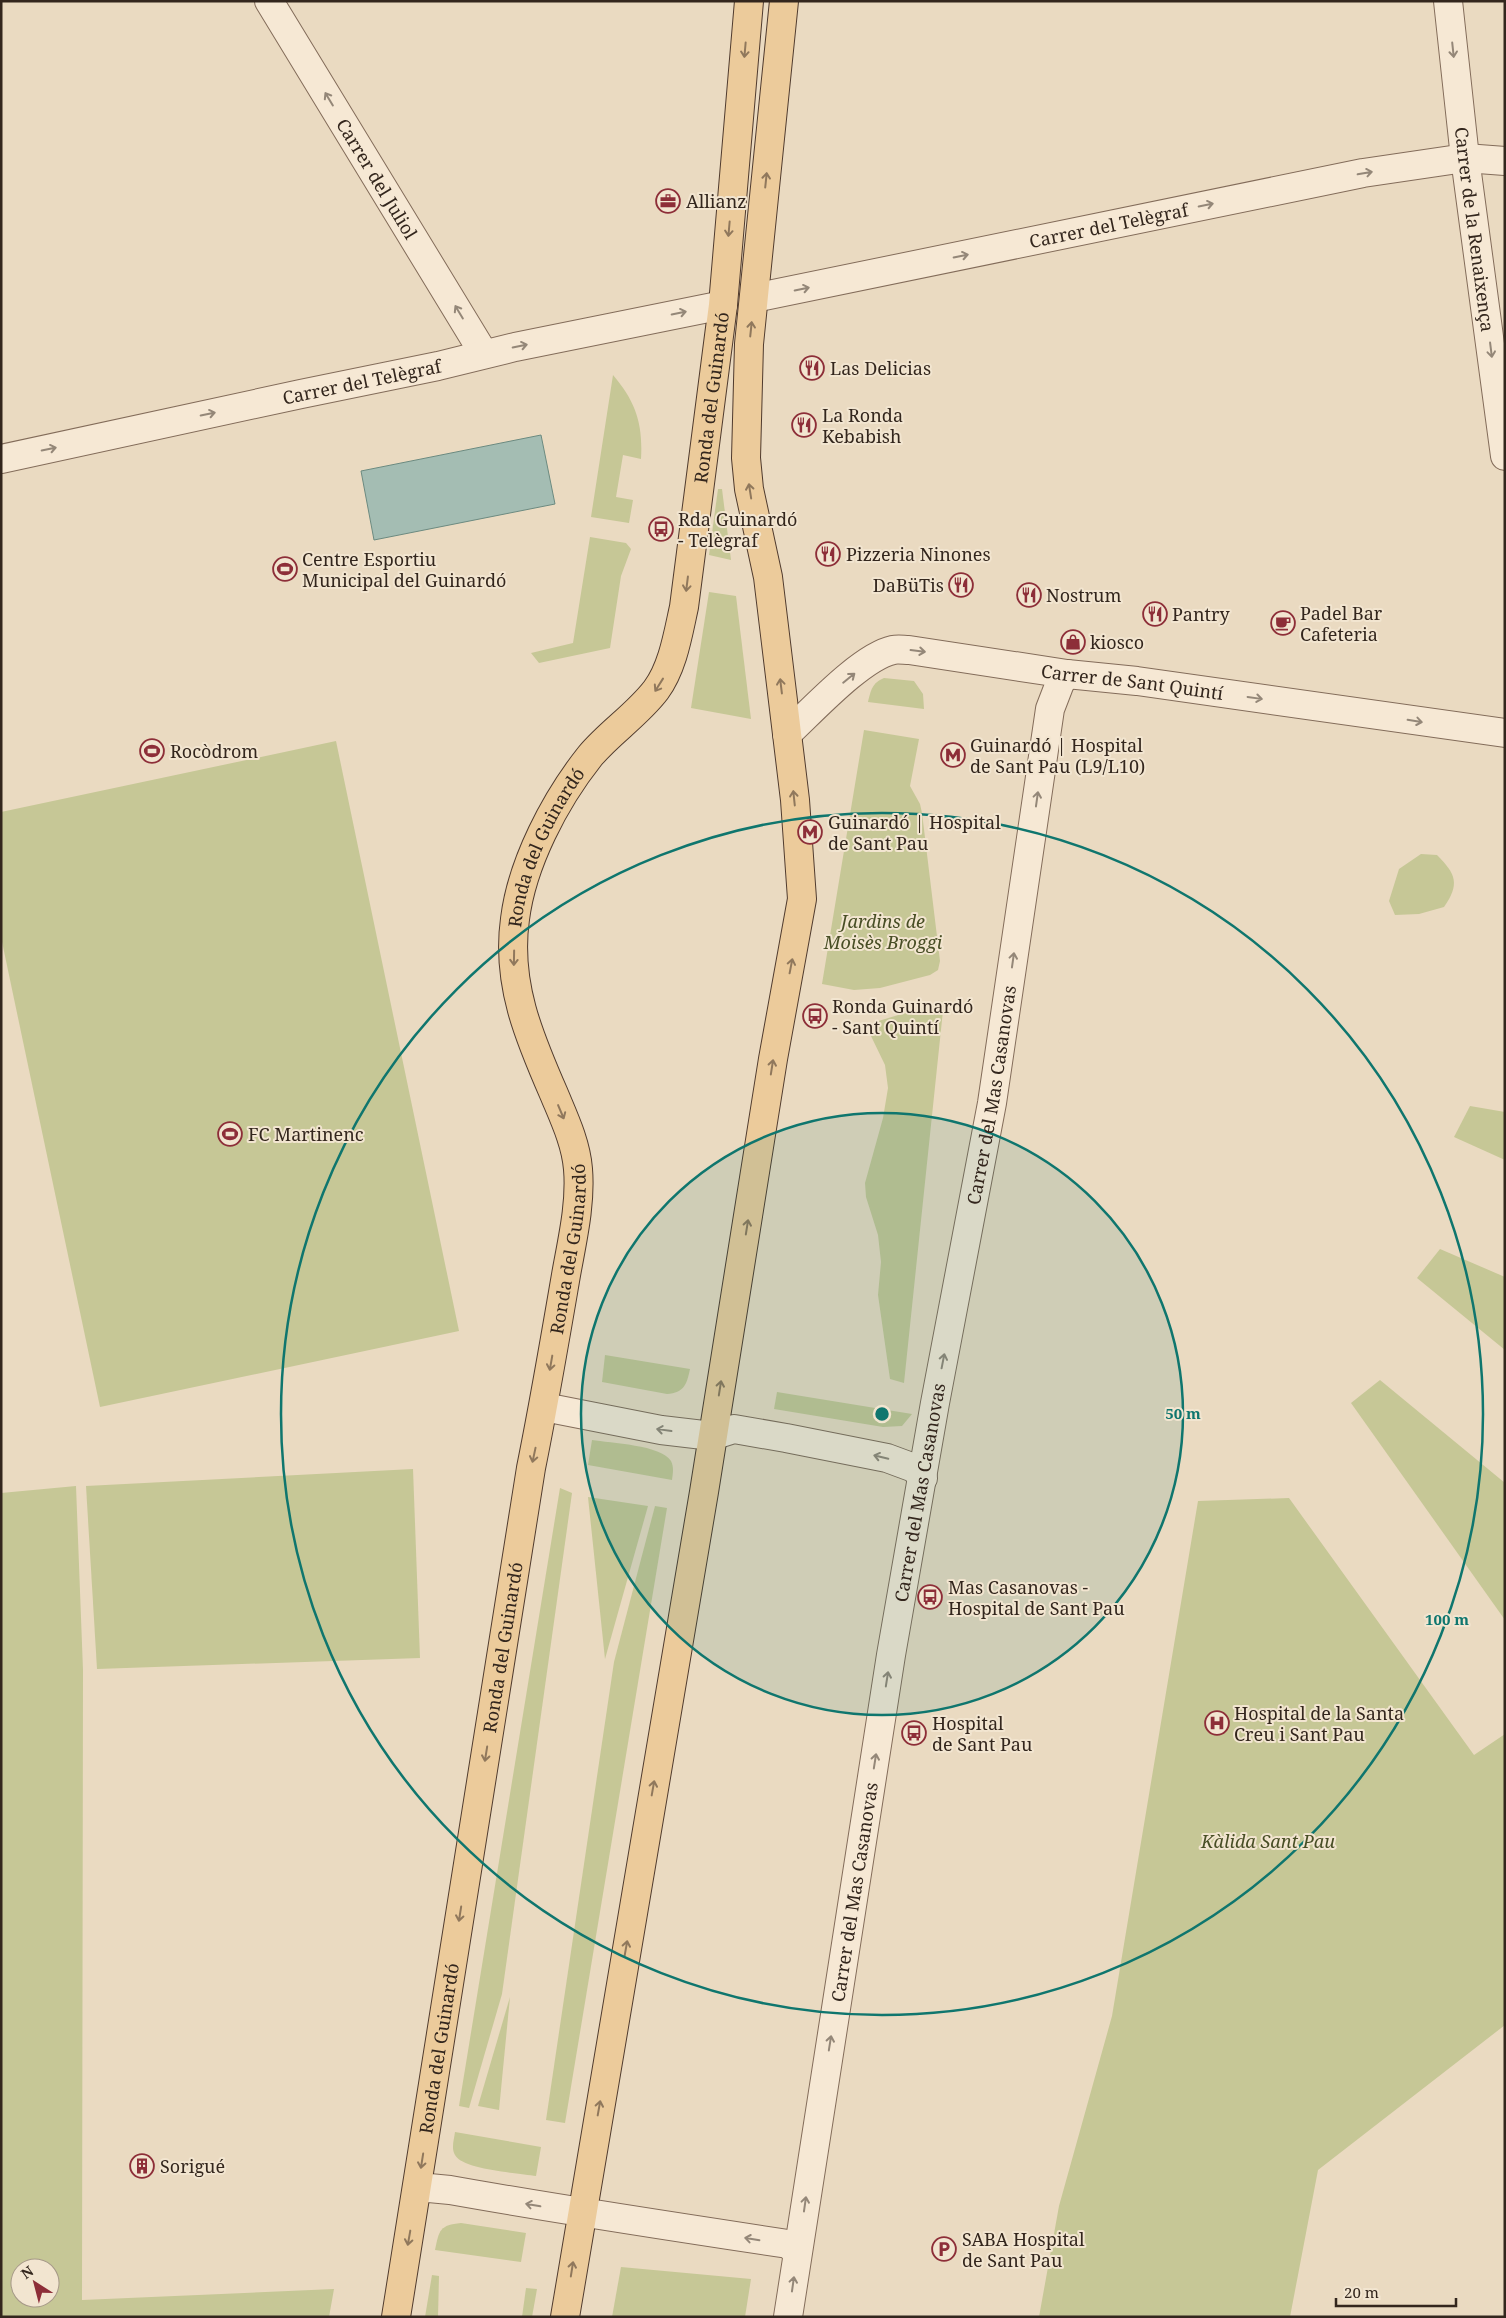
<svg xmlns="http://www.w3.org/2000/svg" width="1506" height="2318" font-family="'Noto Serif',serif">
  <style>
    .green { fill: #c6c796; fill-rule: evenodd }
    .water { fill: #a4bdb3; stroke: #6c8a80 }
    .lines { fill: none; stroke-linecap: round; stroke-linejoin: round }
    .minor-casing { stroke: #836c5a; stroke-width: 30 }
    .primary-casing { stroke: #503b2e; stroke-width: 30 }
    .minor { stroke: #f6e8d4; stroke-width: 28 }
    .primary { stroke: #eccb9b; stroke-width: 28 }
    .oneway { stroke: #90785c }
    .oneway2 { stroke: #948778 }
    .ring { fill: none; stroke: #0f766e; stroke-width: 2.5 }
    .labels { text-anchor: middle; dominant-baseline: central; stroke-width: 4; stroke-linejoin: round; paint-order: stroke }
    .street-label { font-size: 18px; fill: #33261d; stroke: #f2e5d0 }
    .poi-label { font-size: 18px; fill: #33261d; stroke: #f2e5d0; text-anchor: start }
    .park-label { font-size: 18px; font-style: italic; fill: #484e25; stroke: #f2e5d0 }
    .centre { fill: #0f766e; stroke: #f2e5d0; stroke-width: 2.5 }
    .ring-label { font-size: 15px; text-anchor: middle; font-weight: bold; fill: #0f766e; stroke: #f2e5d0; stroke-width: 4; stroke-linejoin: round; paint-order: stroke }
  </style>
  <rect width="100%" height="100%" fill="#eadac1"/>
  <g class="green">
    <path d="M613 375C636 402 643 424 641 459L623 455 616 497 633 500 629 523 591 517Z"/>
    <polygon points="718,489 722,489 731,560 709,555"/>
    <polygon points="590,537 626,543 631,549 621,576 610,648 539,663 531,653 573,643"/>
    <polygon points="709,592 736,596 751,719 691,708"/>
    <path d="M884 678 914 681 923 694 924 709 868 702C871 690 872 683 884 678Z"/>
    <polygon points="864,730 919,739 910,786 920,804 922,813 940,961 938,970 930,975 880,988 854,990 822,984"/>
    <polygon points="336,741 459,1331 100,1407 1,937 1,812"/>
    <path d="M1421 854 1437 855C1456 874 1460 884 1444 907L1419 914 1395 915 1389 901 1399 869Z"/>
    <polygon points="944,1001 904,1383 890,1379 878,1295 881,1262 878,1235 866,1197 865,1183 883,1118 888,1088 885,1065 870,1034 872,1023"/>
    <polygon points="1470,1106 1505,1112 1505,1160 1454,1137"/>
    <polygon points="1440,1249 1505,1277 1505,1350 1417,1278"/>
    <path d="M605 1355 690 1369C687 1384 684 1393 667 1394L602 1382Z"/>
    <polygon points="1380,1380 1505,1483 1505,1620 1351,1403"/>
    <polygon points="777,1392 912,1414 902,1426 883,1427 774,1409"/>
    <path d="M592 1440C610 1443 662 1445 671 1461 674 1467 673 1473 672 1480L588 1465Z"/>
    <polygon points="413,1469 420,1658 97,1669 86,1486"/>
    <path d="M76 1486 83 1670 82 2300 334 2289 329 2317H1V1493ZM20 2268H50V2298H20Z"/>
    <polygon points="560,1488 572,1493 502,1994 469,2108 459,2106"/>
    <polygon points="588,1497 648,1506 605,1659"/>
    <polygon points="1289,1498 1474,1755 1505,1734 1505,2025 1318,2170 1290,2317 1039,2317 1059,2206 1112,2016 1198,1501"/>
    <polygon points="655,1506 667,1508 565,2123 546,2120 614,1662"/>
    <polygon points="510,1997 499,2110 478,2106"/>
    <path d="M455 2132 541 2147 536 2176C519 2173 463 2170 455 2155 451 2148 454 2140 455 2132Z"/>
    <path d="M461 2223 526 2233 521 2262 435 2250C439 2230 440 2225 461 2223Z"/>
    <polygon points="621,2267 751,2279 745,2317 612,2317"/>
    <polygon points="432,2275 439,2276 438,2317 425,2317"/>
    <polygon points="526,2288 537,2289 532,2317 522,2317"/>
  </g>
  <polygon class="water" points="541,435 555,504 374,540 361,471"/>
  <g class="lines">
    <g class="minor-casing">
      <g id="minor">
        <path id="s1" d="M269 1 484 354"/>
        <path id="s2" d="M1448 1 1465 158 1505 456"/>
        <path id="s3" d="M754 298 1363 173 1465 158 1505 161"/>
        <path id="s4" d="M1 459 301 394 438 366 515 347 723 305"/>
        <path id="s5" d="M787 734C812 711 861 657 893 650 898 649 904 650 909 650L1067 674 1137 681 1505 733"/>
        <polyline points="544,1407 661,1430 712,1436 734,1429 786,1438 887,1458 914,1468 923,1478"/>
        <path d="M417 2190 429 2188 450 2190C562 2210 675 2227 788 2244L797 2252"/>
        <path id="s6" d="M788 2317 891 1655 935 1403 992 1103 1050 709 1060 683 1067 674"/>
      </g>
    </g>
    <g class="primary-casing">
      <g id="primary">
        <path id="s7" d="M396 2317 531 1468C544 1404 555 1339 566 1275 572 1241 581 1204 578 1169 576 1143 564 1118 554 1094 529 1037 506 983 515 919 522 863 555 800 590 756 610 732 637 715 656 690 673 667 678 634 684 607L723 305 749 1"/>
        <polyline points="565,2317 704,1492 773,1059 802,899 795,800 776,643 768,577 749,489 746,458 749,344 784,1"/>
      </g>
    </g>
    <use href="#minor" class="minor"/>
    <use href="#primary" class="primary"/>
  </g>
  <defs><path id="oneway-shaft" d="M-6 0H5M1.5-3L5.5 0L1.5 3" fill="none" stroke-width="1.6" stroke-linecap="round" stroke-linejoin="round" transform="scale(1.25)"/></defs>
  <g class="oneway">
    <use href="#oneway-shaft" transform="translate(745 50) rotate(95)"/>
    <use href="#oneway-shaft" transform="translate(766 180) rotate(-84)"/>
    <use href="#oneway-shaft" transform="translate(729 229) rotate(95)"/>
    <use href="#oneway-shaft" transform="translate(751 329) rotate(-84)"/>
    <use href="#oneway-shaft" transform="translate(750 491) rotate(-99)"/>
    <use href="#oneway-shaft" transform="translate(687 584) rotate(97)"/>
    <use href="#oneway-shaft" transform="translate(659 685) rotate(122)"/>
    <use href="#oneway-shaft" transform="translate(781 686) rotate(-97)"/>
    <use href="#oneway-shaft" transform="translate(794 798) rotate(-96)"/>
    <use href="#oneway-shaft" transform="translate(514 958) rotate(91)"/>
    <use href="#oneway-shaft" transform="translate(791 966) rotate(-79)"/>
    <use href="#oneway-shaft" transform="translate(772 1067) rotate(-81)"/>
    <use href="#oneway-shaft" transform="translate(561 1112) rotate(67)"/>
    <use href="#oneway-shaft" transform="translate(747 1227) rotate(-81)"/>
    <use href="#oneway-shaft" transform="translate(551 1363) rotate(100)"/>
    <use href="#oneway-shaft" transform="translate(720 1388) rotate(-81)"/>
    <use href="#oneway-shaft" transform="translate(534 1455) rotate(102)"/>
    <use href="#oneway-shaft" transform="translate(486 1754) rotate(99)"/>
    <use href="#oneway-shaft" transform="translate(653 1788) rotate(-80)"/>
    <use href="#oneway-shaft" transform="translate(460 1914) rotate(99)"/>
    <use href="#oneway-shaft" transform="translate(626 1948) rotate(-80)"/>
    <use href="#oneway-shaft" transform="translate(599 2108) rotate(-80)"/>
    <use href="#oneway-shaft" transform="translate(422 2161) rotate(99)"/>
    <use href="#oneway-shaft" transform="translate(409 2238) rotate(100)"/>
    <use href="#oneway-shaft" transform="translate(572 2269) rotate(-81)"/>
  </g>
  <g class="oneway2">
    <use href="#oneway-shaft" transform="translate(1453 50) rotate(84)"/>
    <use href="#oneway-shaft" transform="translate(329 99) rotate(-121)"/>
    <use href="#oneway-shaft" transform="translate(1365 173) rotate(-10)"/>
    <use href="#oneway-shaft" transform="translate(1206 205) rotate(-12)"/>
    <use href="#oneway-shaft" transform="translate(961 256) rotate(-12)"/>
    <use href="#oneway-shaft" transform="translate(802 289) rotate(-12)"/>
    <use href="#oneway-shaft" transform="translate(459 312) rotate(-121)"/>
    <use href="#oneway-shaft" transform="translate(679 313) rotate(-12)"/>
    <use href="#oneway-shaft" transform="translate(520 346) rotate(-12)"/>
    <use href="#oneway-shaft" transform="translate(1491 350) rotate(83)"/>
    <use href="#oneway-shaft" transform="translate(208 414) rotate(-12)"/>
    <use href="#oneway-shaft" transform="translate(49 449) rotate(-12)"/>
    <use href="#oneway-shaft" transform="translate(918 651) rotate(7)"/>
    <use href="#oneway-shaft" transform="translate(849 678) rotate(-39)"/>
    <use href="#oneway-shaft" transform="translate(1255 698) rotate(8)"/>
    <use href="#oneway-shaft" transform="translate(1415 721) rotate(9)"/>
    <use href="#oneway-shaft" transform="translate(1037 799) rotate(-82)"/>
    <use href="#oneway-shaft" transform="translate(1013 960) rotate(-82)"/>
    <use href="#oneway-shaft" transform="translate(943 1361) rotate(-79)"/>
    <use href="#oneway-shaft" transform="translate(664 1430) rotate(-172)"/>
    <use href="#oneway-shaft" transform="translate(881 1457) rotate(-167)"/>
    <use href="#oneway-shaft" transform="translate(887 1679) rotate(-81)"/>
    <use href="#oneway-shaft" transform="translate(875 1761) rotate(-81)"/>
    <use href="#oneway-shaft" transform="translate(830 2043) rotate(-81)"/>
    <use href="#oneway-shaft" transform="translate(805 2204) rotate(-82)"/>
    <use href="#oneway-shaft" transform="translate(533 2205) rotate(-170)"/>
    <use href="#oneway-shaft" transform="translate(752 2239) rotate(-171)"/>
    <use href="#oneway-shaft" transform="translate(793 2284) rotate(-82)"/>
  </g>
  <circle cx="882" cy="1414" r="301" fill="#0f766e" fill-opacity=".12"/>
  <g class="ring">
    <circle cx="882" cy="1414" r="301"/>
    <circle cx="882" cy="1414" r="601"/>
  </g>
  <defs>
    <g id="office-ring" transform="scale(1.25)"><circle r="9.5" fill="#f2e5d0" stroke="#8d2e38" stroke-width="1.5"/><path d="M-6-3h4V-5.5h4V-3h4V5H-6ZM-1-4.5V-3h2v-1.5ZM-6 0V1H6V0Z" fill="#8d2e38"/></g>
    <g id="restaurant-ring" transform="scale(1.25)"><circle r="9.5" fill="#f2e5d0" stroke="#8d2e38" stroke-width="1.5"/><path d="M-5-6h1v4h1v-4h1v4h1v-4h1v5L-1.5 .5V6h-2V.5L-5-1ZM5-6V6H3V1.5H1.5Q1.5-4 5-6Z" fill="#8d2e38"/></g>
    <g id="bus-ring" transform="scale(1.25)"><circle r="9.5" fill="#f2e5d0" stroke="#8d2e38" stroke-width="1.5"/><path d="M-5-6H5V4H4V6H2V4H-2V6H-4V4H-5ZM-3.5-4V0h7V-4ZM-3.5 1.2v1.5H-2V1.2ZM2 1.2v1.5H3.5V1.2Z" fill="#8d2e38"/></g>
    <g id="stadium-ring" transform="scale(1.25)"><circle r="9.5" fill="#f2e5d0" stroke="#8d2e38" stroke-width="1.5"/><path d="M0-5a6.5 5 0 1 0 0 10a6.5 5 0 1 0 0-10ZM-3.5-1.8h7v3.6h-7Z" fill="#8d2e38"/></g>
    <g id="cafe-ring" transform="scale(1.25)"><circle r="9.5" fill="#f2e5d0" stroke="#8d2e38" stroke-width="1.5"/><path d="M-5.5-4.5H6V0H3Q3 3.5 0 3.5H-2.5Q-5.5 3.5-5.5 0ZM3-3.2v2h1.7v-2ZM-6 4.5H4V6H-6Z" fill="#8d2e38"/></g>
    <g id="shop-ring" transform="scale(1.25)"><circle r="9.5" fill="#f2e5d0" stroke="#8d2e38" stroke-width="1.5"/><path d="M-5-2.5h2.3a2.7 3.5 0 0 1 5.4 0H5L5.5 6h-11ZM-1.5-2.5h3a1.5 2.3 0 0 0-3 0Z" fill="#8d2e38"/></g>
    <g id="metro-ring" transform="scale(1.25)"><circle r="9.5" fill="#f2e5d0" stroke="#8d2e38" stroke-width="1.5"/><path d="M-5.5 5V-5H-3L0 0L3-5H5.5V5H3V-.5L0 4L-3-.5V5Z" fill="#8d2e38"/></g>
    <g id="hospital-ring" transform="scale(1.25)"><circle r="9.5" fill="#f2e5d0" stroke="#8d2e38" stroke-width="1.5"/><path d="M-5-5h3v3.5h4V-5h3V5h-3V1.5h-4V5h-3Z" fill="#8d2e38"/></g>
    <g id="building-ring" transform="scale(1.25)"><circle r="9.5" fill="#f2e5d0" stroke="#8d2e38" stroke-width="1.5"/><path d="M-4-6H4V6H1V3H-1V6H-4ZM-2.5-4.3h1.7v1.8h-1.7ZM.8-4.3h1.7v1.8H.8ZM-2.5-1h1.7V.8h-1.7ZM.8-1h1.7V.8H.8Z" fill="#8d2e38"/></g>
    <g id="parking-ring" transform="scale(1.25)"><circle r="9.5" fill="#f2e5d0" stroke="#8d2e38" stroke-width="1.5"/><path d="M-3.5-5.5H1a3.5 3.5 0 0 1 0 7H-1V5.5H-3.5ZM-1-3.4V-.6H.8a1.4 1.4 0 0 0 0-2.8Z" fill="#8d2e38"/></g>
  </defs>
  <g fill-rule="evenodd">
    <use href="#office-ring" x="668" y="201"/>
    <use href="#restaurant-ring" x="812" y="368"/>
    <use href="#restaurant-ring" x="804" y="425"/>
    <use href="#bus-ring" x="661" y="529"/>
    <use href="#restaurant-ring" x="828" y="554"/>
    <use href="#stadium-ring" x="285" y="569"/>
    <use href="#restaurant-ring" x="961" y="585"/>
    <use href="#restaurant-ring" x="1029" y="595"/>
    <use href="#restaurant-ring" x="1155" y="614"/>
    <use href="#cafe-ring" x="1283" y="623"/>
    <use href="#shop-ring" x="1073" y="642"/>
    <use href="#stadium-ring" x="152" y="751"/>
    <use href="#metro-ring" x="953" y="755"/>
    <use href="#metro-ring" x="810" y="832"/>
    <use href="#bus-ring" x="815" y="1016"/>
    <use href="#stadium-ring" x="230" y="1134"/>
    <use href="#bus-ring" x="930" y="1597"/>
    <use href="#hospital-ring" x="1217" y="1723"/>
    <use href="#bus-ring" x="914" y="1733"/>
    <use href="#building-ring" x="142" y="2166"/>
    <use href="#parking-ring" x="944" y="2249"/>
  </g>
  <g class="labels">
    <g class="street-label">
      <text stroke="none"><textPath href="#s1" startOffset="208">Carrer del Juliol</textPath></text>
      <text stroke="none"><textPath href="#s3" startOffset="362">Carrer del Telègraf</textPath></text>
      <text stroke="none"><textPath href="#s2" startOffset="230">Carrer de la Renaixença</textPath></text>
      <text stroke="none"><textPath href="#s4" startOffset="369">Carrer del Telègraf</textPath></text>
      <text stroke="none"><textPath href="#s7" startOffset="1998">Ronda del Guinardó</textPath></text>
      <text stroke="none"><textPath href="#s5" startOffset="378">Carrer de Sant Quintí</textPath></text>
      <text stroke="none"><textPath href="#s7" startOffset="1502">Ronda del Guinardó</textPath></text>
      <text stroke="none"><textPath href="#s6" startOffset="1239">Carrer del Mas Casanovas</textPath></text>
      <text stroke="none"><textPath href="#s7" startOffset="1082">Ronda del Guinardó</textPath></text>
      <text stroke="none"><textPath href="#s6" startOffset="835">Carrer del Mas Casanovas</textPath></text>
      <text stroke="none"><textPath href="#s7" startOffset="678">Ronda del Guinardó</textPath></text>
      <text stroke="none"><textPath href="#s6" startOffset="430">Carrer del Mas Casanovas</textPath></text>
      <text stroke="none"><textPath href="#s7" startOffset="272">Ronda del Guinardó</textPath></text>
    </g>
    <g class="poi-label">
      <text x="686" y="201">Allianz</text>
      <text x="830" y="368">Las Delicias</text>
      <text x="822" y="415">La Ronda<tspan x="822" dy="21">Kebabish</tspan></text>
      <text x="678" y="519">Rda Guinardó<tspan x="678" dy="21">- Telègraf</tspan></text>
      <text x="846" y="554">Pizzeria Ninones</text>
      <text x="302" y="559">Centre Esportiu<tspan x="302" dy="21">Municipal del Guinardó</tspan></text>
      <text x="944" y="585" text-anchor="end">DaBüTis</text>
      <text x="1046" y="595">Nostrum</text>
      <text x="1300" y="613">Padel Bar<tspan x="1300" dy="21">Cafeteria</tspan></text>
      <text x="1172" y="614">Pantry</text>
      <text x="1090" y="642">kiosco</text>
      <text x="970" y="745">Guinardó | Hospital<tspan x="970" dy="21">de Sant Pau (L9/L10)</tspan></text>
      <text x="170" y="751">Rocòdrom</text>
      <text x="828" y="822">Guinardó | Hospital<tspan x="828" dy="21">de Sant Pau</tspan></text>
      <text x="832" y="1006">Ronda Guinardó<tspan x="832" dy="21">- Sant Quintí</tspan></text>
      <text x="248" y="1134">FC Martinenc</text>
      <text x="948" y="1587">Mas Casanovas -<tspan x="948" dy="21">Hospital de Sant Pau</tspan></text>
      <text x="1234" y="1713">Hospital de la Santa<tspan x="1234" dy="21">Creu i Sant Pau</tspan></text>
      <text x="932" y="1723">Hospital<tspan x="932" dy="21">de Sant Pau</tspan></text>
      <text x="160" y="2166">Sorigué</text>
      <text x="962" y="2239">SABA Hospital<tspan x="962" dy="21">de Sant Pau</tspan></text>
    </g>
    <g class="park-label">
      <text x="883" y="921">Jardins de<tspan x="883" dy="21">Moisès Broggi</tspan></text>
      <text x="1268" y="1841">Kàlida Sant Pau</text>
    </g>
  </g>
  <circle cx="882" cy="1414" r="8" class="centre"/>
  <g class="ring-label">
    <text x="1183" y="1419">50 m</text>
    <text x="1447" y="1625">100 m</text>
  </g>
  <rect width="1506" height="2318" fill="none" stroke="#33261d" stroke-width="5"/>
  <g transform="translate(35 2283) rotate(324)"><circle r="24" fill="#f2e5d0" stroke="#a69988"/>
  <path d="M0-4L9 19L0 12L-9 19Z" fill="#8d2e38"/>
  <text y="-8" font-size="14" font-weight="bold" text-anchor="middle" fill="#33261d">N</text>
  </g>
  <path d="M1336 2298v8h120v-8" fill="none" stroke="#33261d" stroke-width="2.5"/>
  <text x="1344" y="2298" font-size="15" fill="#33261d" stroke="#f2e5d0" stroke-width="4" paint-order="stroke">20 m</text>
</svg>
